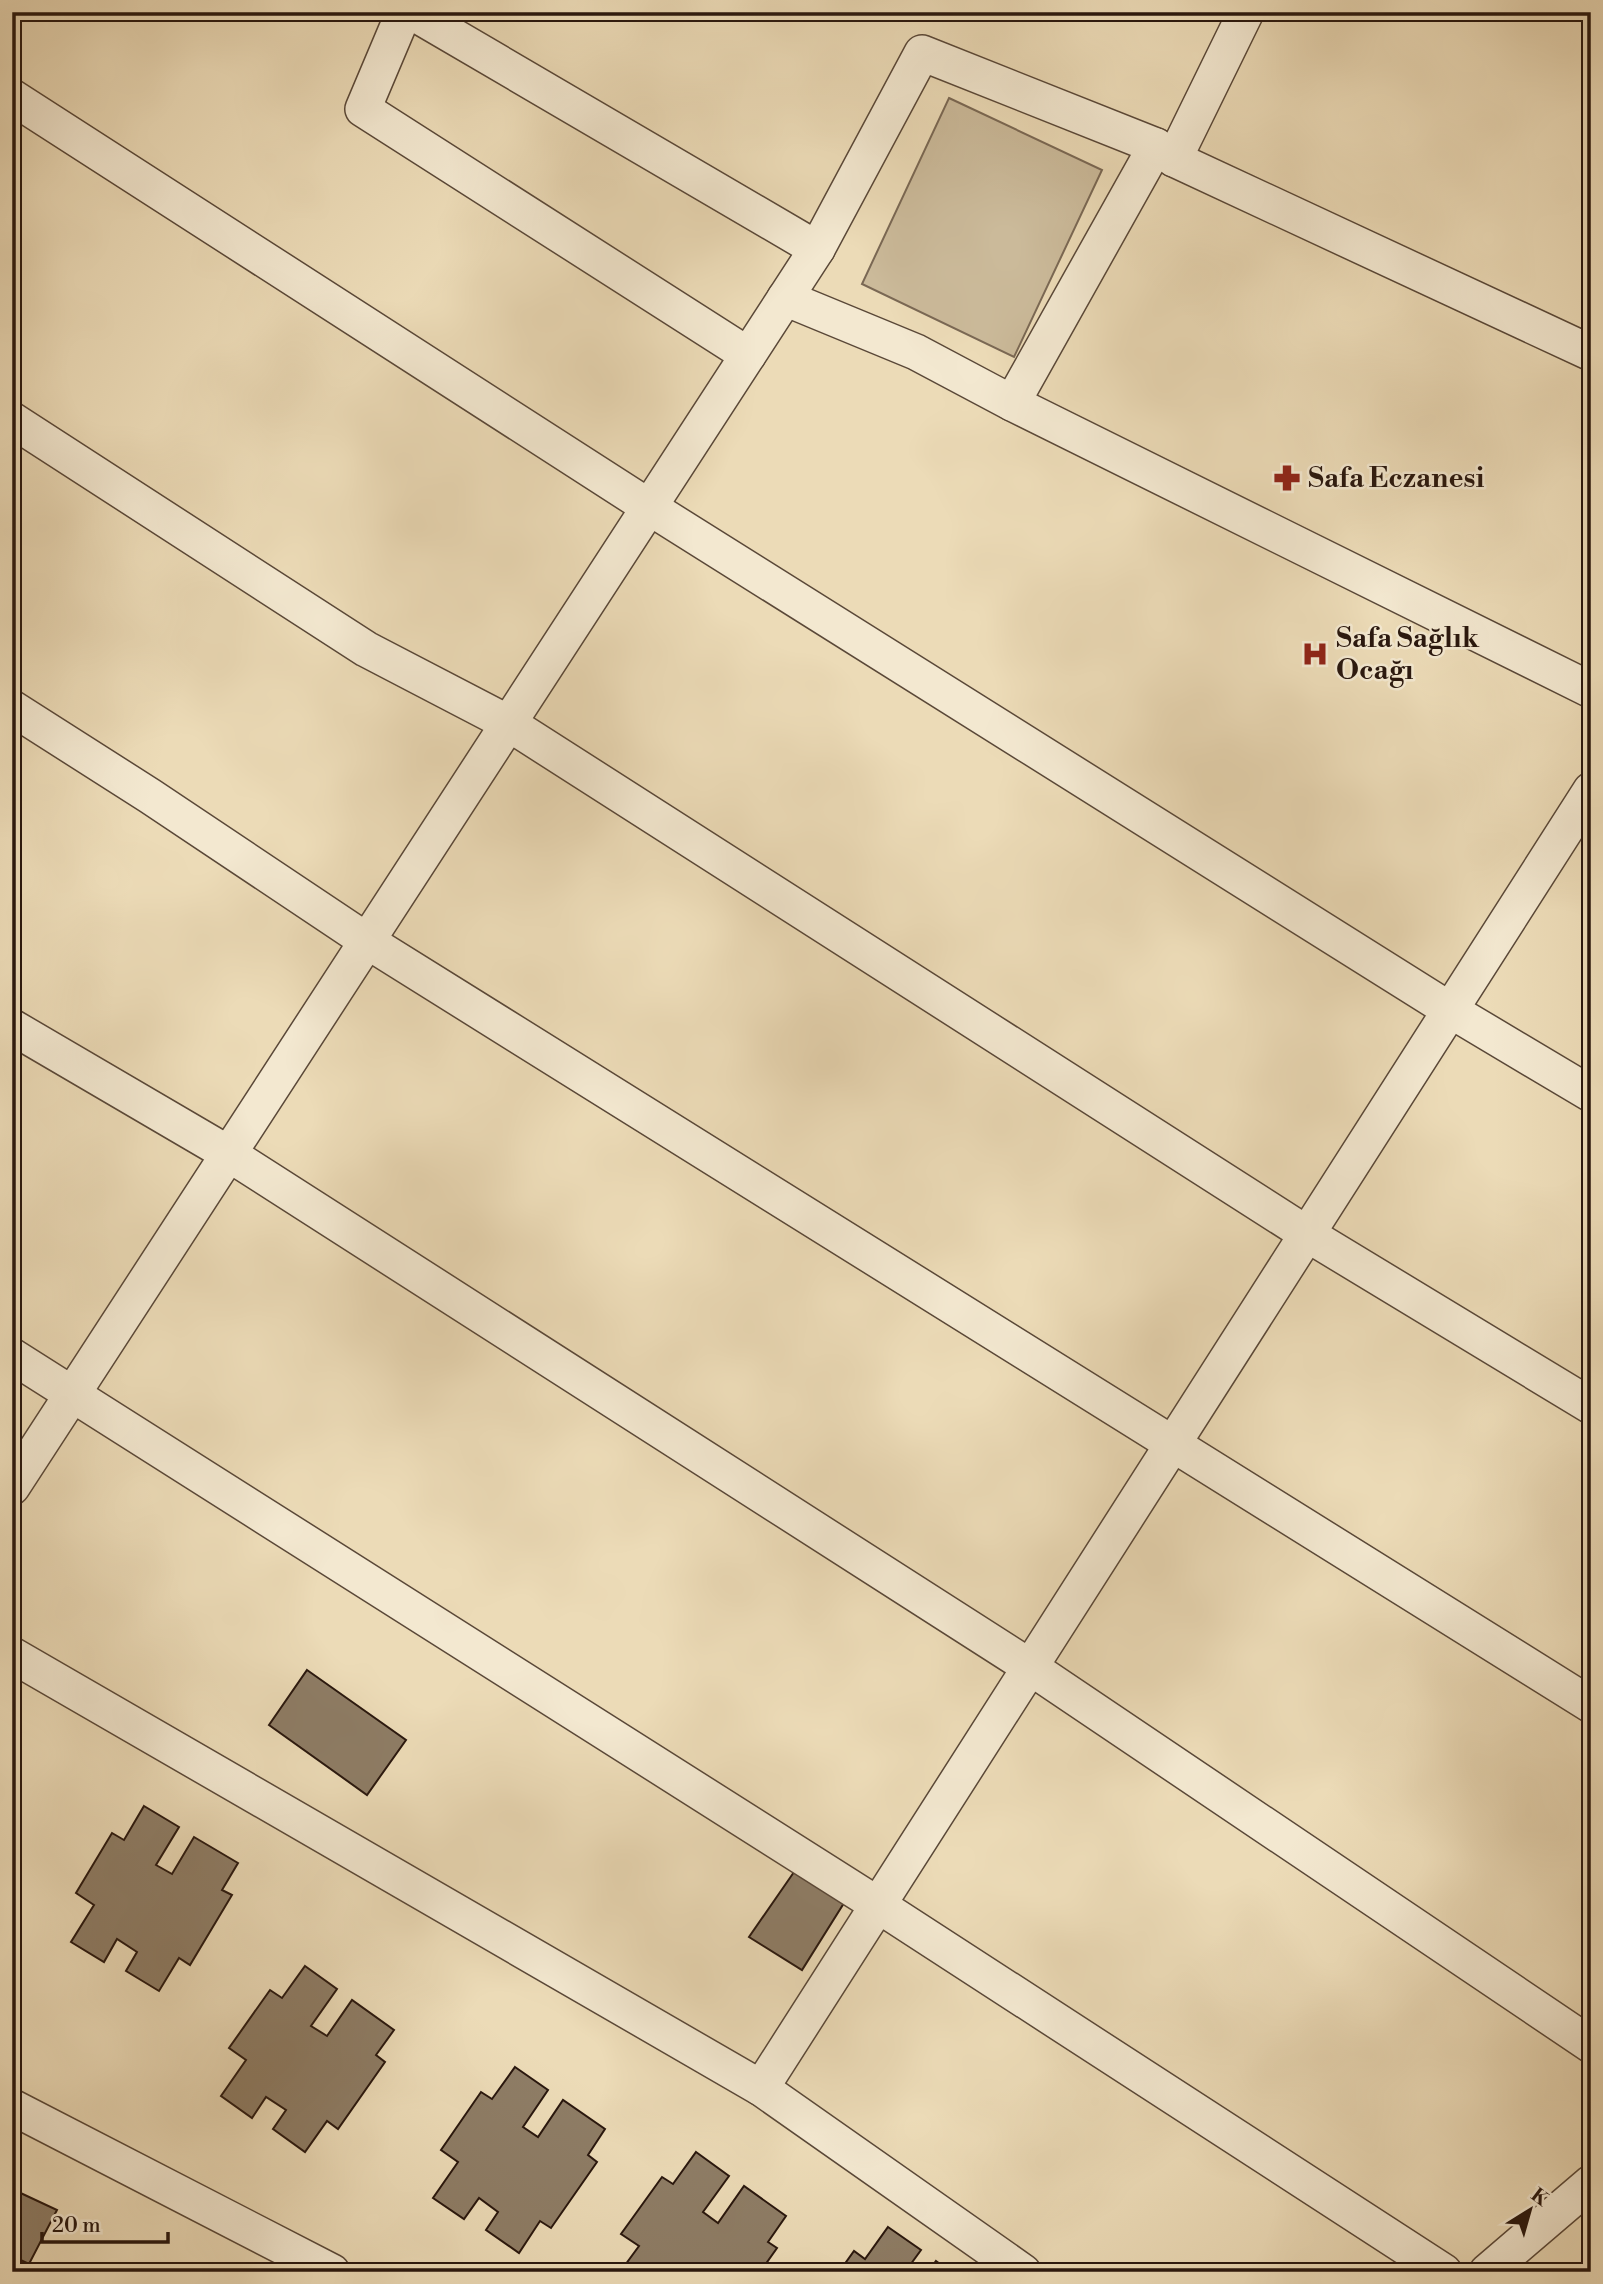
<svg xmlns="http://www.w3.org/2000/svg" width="1603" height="2284" font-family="'Libre Bodoni',serif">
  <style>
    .green { fill: #cbba9a; stroke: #7a6854; stroke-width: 2 }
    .building { fill: #8e7d66; stroke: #29170e; stroke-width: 2 }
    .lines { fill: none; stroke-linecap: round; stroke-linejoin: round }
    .minor-casing { stroke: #5a4838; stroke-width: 38 }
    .minor { stroke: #f3e8d0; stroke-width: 35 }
    .labels { text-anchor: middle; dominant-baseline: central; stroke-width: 5; stroke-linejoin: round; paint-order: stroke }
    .poi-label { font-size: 28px; font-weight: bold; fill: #29170e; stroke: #f3e8d0; text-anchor: start }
  </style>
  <rect width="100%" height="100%" fill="#ecdbb7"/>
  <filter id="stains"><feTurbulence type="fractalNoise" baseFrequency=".00286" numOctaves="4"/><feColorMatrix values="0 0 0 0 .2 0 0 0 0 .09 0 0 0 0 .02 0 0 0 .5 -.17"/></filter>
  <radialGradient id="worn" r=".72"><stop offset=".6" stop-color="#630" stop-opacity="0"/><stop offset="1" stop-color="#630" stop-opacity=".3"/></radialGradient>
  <polygon class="green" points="949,98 1102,170 1014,357 862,284"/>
  <g class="building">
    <polygon points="307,1670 406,1740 367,1795 269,1725"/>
    <polygon points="144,1806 179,1827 156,1865 172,1874 194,1837 238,1863 222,1890 232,1895 190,1965 179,1958 159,1991 126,1971 137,1952 117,1939 104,1962 71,1942 94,1905 76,1893 112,1833 124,1840"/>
    <polygon points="794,1872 844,1903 802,1970 749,1937"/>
    <polygon points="305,1966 337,1989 311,2026 327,2036 352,2000 394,2030 376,2055 385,2062 338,2129 327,2121 305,2152 273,2129 286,2110 266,2097 252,2118 221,2096 246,2060 229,2048 270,1990 282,1998"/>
    <polygon points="515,2067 548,2090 523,2127 538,2137 563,2100 605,2129 588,2155 597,2162 551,2228 540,2221 519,2253 486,2230 498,2212 479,2198 464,2219 433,2198 458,2162 441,2150 481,2092 492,2099"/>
    <polygon points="696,2152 729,2176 703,2212 718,2223 744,2186 786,2216 768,2242 777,2248 760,2272 620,2272 639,2246 621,2234 662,2177 673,2184"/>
    <polygon points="12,2189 57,2210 29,2264 12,2256"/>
    <polygon points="888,2227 921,2250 905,2272 839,2272 854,2251 865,2259"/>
    <polygon points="936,2261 951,2272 928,2272"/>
  </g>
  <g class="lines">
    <g class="minor-casing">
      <g id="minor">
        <polyline points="404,12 363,109 748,355"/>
        <polyline points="412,12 817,249"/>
        <polyline points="12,97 649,507 1450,1010 1591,1094"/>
        <polyline points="1174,159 1246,12"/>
        <polyline points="785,298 916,352 1012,403 1591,690"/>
        <polyline points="1012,403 1156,146"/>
        <polyline points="12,420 366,649 508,723 1307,1234 1591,1406"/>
        <polyline points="12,708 150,796 367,941 1591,1705"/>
        <polyline points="12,1027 229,1154 1030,1667 1591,2045"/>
        <polyline points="12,1356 878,1905 1444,2272"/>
        <polyline points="12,1487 817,249 922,53 1156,146 1174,159 1591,353"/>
        <polyline points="12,1655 761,2088 1023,2272"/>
        <polyline points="761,2088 1591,790"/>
        <polyline points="12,2107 332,2272"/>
        <polyline points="1487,2272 1591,2183"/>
      </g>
    </g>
    <use href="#minor" class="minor"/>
  </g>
  <defs>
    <g id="pharmacy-bare" transform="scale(2.1)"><path d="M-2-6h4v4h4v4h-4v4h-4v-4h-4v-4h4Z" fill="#8f2418" stroke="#f3e8d0" stroke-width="2.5" paint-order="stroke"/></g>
    <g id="hospital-bare" transform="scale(2.1)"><path d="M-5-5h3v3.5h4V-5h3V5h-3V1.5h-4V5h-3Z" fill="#8f2418" stroke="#f3e8d0" stroke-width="2.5" paint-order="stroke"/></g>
  </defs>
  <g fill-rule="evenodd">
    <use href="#pharmacy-bare" x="1287" y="478"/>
    <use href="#hospital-bare" x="1315" y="654"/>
  </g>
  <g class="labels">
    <g class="poi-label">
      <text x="1308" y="478">Safa Eczanesi</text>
      <text x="1336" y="638">Safa Sağlık<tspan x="1336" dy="32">Ocağı</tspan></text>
    </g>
  </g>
  <rect width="1603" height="2284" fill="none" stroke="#ecdbb7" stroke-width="42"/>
  <rect x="14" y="14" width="1575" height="2256" fill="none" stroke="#29170e" stroke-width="3.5"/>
  <rect x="21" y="21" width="1561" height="2242" fill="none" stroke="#29170e" stroke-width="2"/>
  <g transform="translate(1530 2210) rotate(37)" stroke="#f3e8d0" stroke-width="5" paint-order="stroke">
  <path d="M0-5L12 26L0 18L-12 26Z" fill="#29170e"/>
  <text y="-10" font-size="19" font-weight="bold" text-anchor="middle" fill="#29170e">K</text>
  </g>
  <path d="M42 2232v10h126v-10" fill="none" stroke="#29170e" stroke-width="3.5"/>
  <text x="52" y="2232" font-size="21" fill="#29170e" stroke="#f3e8d0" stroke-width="5" paint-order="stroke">20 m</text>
  <rect width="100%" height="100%" filter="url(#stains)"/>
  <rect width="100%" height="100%" fill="url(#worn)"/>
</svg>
